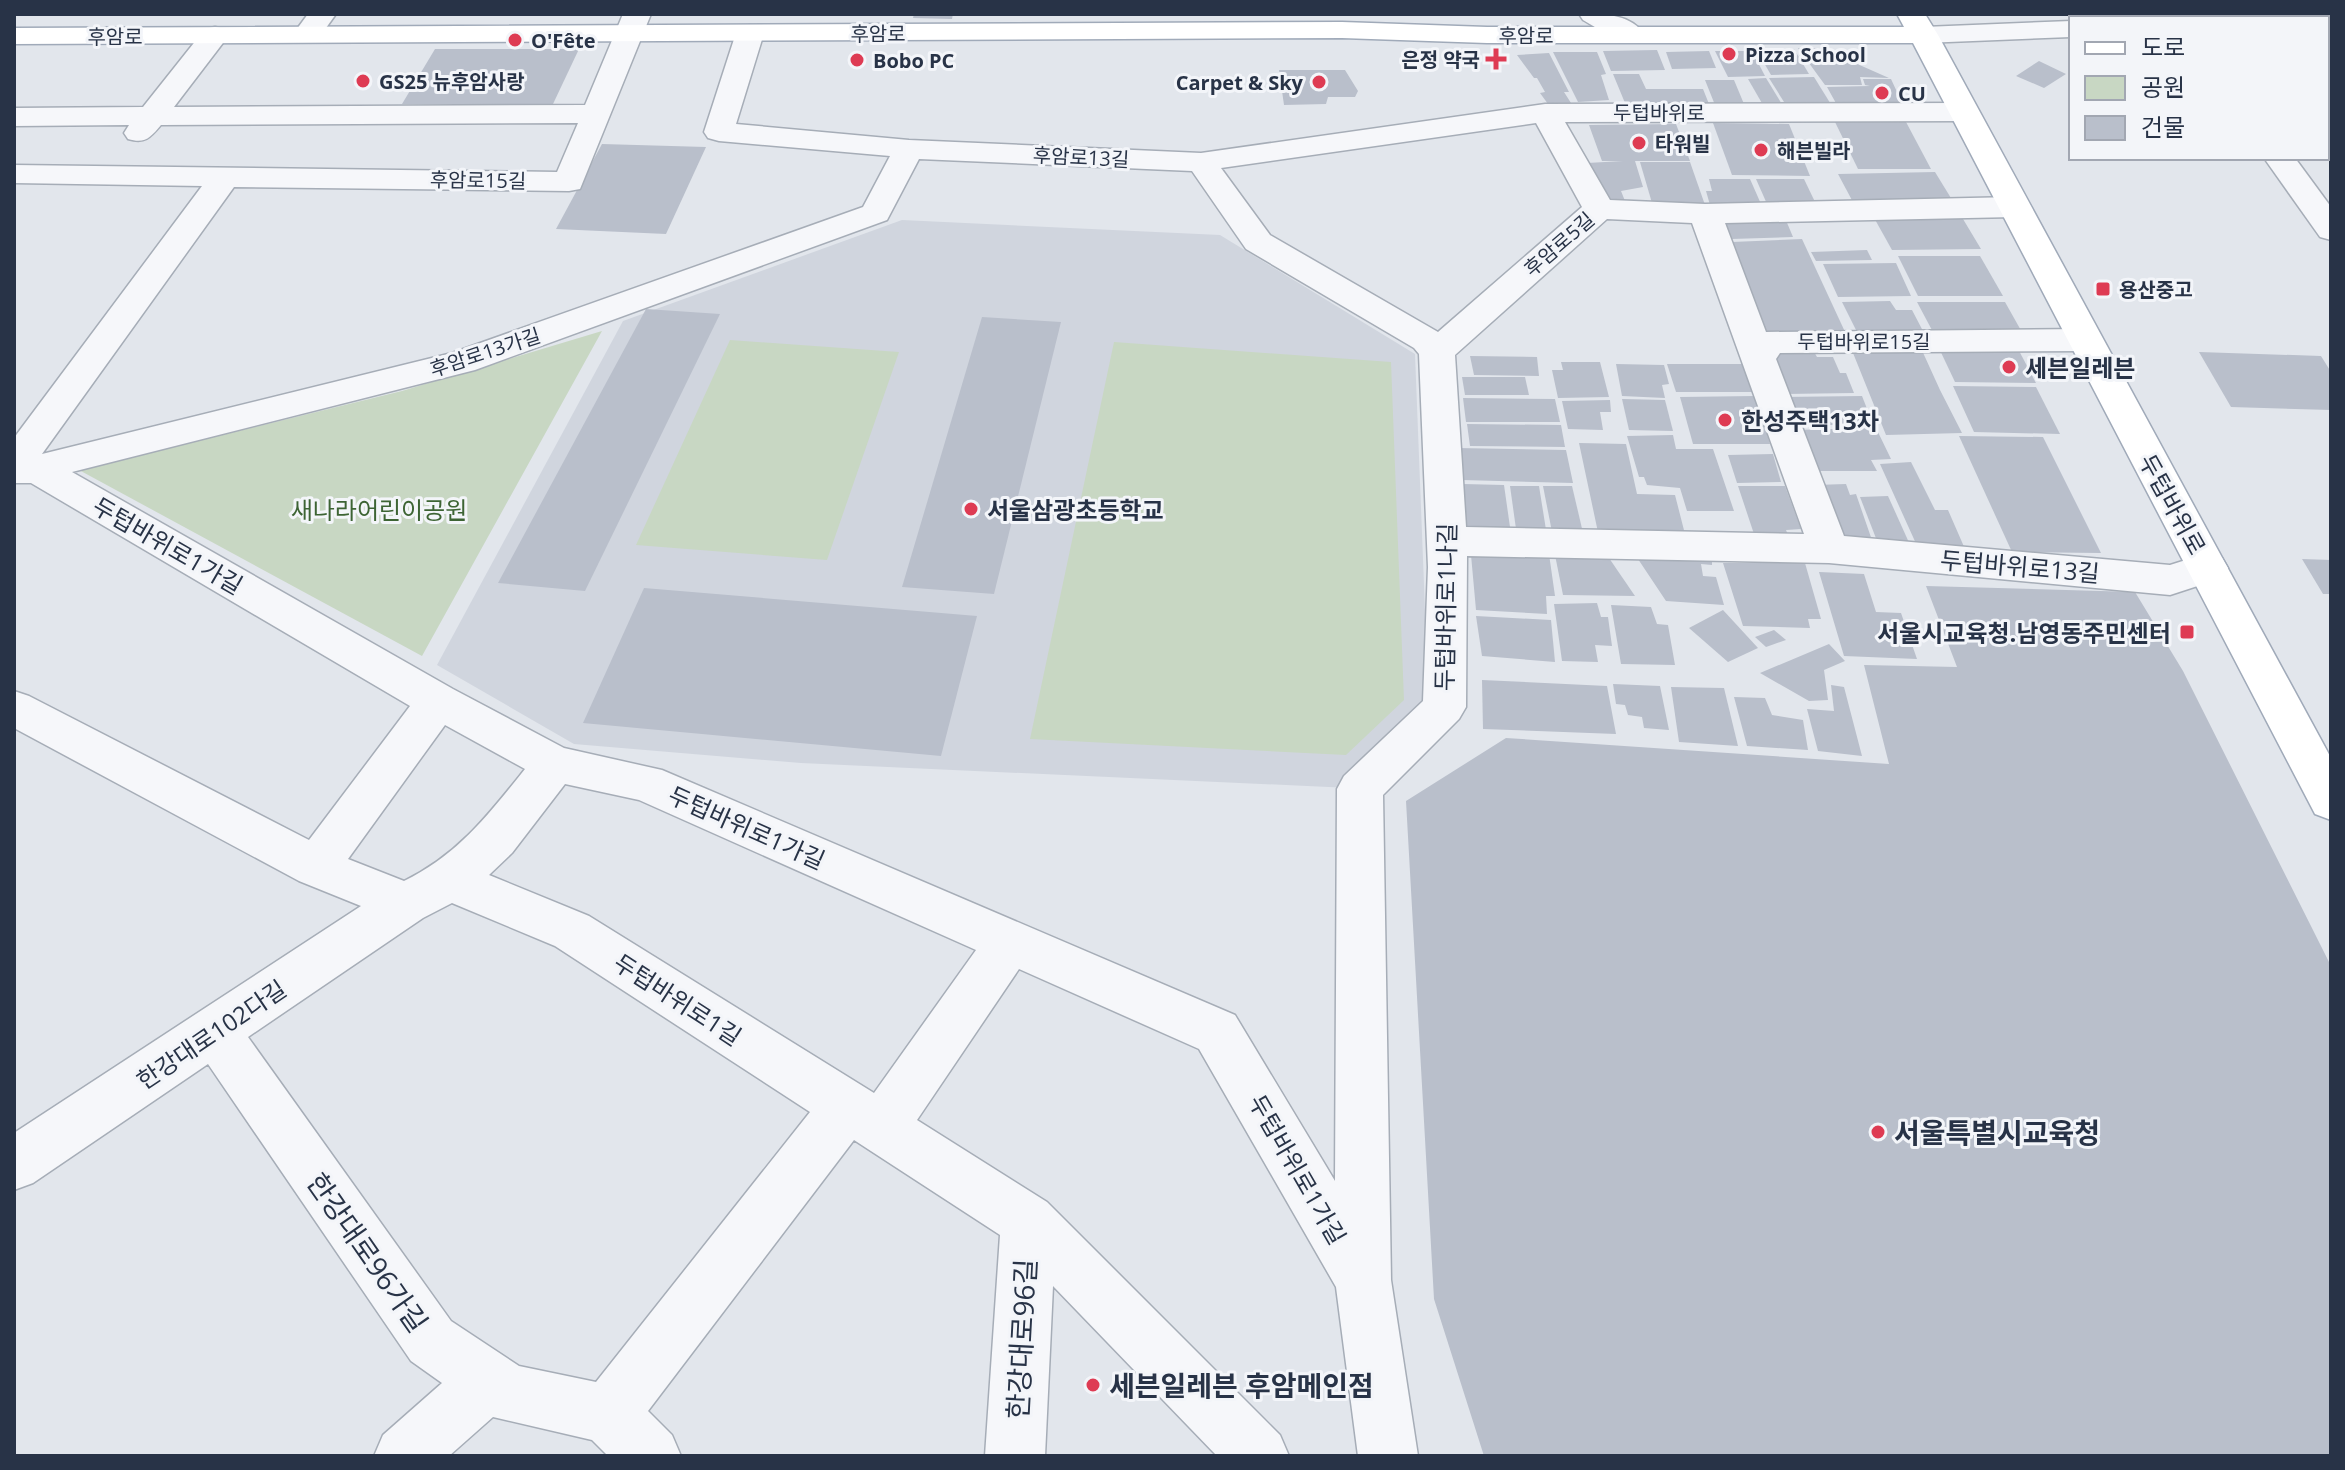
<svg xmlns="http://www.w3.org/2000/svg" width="2345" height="1470" font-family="'Open Sans','Noto Sans KR',sans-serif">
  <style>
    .built { fill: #d0d5de }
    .green { fill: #c8d7c3 }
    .building { fill: #b9bfcb }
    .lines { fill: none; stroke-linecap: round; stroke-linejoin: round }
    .minor-casing { stroke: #a6adb7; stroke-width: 3 }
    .major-casing { stroke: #a0aab9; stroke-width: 3 }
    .minor { fill: #f6f7fa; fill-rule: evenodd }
    .major { fill: #fff; fill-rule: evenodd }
    .poi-dot { fill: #de3b53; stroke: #f3f5f9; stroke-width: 3 }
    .labels { text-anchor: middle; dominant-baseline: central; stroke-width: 6; stroke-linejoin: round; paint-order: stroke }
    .far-street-label { font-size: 20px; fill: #283347; stroke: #f3f5f9 }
    .far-poi-label { font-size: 20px; font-weight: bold; fill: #283347; stroke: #f3f5f9; text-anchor: start }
    .poi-label { font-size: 24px; font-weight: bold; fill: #283347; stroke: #f3f5f9; text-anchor: start }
    .street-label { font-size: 24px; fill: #283347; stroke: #f3f5f9 }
    .park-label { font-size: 24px; fill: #3d6434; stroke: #f3f5f9 }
    .near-poi-label { font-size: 28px; font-weight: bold; fill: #283347; stroke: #f3f5f9; text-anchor: start }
    .near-street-label { font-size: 28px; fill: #283347; stroke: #f3f5f9 }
  </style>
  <rect width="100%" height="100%" fill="#e2e6ec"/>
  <polygon class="built" points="902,220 1220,235 1415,354 1429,713 1350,788 801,763 574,744 437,665 623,321"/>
  <g class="green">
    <polygon points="602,331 422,656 79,470 402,391"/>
    <polygon points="730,340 899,352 827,560 636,545"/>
    <polygon points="1114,342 1391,362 1404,700 1346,755 1030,739"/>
  </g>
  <g class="building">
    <polygon points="914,14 953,14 952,19 913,18"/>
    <polygon points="1798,48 1821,48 1889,78 1860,77 1862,85 1825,85"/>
    <polygon points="435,49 579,49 553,104 402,104"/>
    <polygon points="1756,49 1794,49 1809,74 1771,75"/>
    <polygon points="1657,50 1665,70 1611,71 1603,51"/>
    <polygon points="1709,51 1716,68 1672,69 1666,52"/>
    <polygon points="1715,51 1752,51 1765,76 1728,77"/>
    <polygon points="1553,52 1597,52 1606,74 1601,75 1609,100 1578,102"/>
    <polygon points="1549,53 1569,92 1564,92 1571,103 1548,104 1540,93 1545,92 1537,78 1534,78 1517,55"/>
    <polygon points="2039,61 2066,74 2044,88 2016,76"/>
    <polygon points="1279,70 1345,70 1358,91 1355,97 1328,97 1326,104 1284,105"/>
    <polygon points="1613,74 1639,74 1646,89 1703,89 1709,104 1625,103"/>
    <polygon points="1814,77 1832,106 1784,102 1769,78"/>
    <polygon points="1766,78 1783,106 1763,105 1748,79"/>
    <polygon points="1863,79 1891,79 1904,107 1837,105 1827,87 1870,86 1865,85"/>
    <polygon points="1705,80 1734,80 1744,104 1715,105"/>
    <polygon points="1835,122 1906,122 1931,169 1858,169"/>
    <polygon points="1713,123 1789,124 1810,176 1732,175"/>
    <polygon points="1676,124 1690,161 1635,161 1643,187 1621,191 1625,201 1603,200 1587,163 1623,161 1602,161 1589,125"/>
    <polygon points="602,144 706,147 666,234 556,229"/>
    <polygon points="1640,162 1690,162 1705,205 1652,203"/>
    <polygon points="1935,172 1954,203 1854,204 1838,174"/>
    <polygon points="1709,179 1750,179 1761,204 1710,205 1706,191 1712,191"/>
    <polygon points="1756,179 1804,179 1816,204 1767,204"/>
    <polygon points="1960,214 1981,249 1892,250 1873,216"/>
    <polygon points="1785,218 1793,237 1731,239 1723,220"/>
    <polygon points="1802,239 1846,334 1768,335 1732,242"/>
    <polygon points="1867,250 1872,260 1816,261 1811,252"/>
    <polygon points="1898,256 1980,256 2003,296 1918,296"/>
    <polygon points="1896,263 1911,296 1838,297 1823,264"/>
    <polygon points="1890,301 1896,310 1912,310 1924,333 1858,334 1842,302"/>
    <polygon points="1917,302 2005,302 2023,334 1934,334"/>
    <polygon points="646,309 720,314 585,591 498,583"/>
    <polygon points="982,317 1061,322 994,594 902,587"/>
    <polygon points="1937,344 2016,345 2036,383 1955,382"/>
    <polygon points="1920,346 1940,390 1962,433 1886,435 1851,348"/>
    <polygon points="1813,350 1817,357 1833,357 1840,373 1846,373 1854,393 1785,394 1769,351"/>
    <polygon points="2199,352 2321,356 2331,372 2331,410 2231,407"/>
    <polygon points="1470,356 1537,357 1539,376 1474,375"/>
    <polygon points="1561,362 1600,362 1609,397 1558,398 1552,370 1563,370"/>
    <polygon points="1616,364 1664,365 1669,384 1662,385 1665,398 1622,396"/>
    <polygon points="1667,364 1743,364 1753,392 1676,392"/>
    <polygon points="1462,377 1525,377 1529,395 1465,395"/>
    <polygon points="1953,386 2036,387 2060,434 1974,432"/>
    <polygon points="1755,396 1770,444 1693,444 1680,397"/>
    <polygon points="1862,396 1873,424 1792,426 1782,397"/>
    <polygon points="1463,398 1555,399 1560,422 1466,422"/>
    <polygon points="1622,399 1665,400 1673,431 1629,430"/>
    <polygon points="1610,400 1611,412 1600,412 1603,430 1568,429 1562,401"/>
    <polygon points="1467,424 1561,425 1565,447 1470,446"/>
    <polygon points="1876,428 1891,459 1871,460 1877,471 1808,471 1793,430"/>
    <polygon points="1673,435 1676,449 1713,449 1734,511 1687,511 1680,488 1647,485 1644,477 1639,477 1627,436"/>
    <polygon points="1959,436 2043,437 2101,553 2012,552"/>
    <polygon points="1579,443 1626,444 1637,494 1675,495 1686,538 1599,537"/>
    <polygon points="1457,448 1566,450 1573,483 1462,480"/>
    <polygon points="1773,454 1781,482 1737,483 1728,455"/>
    <polygon points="1911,462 1935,510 1948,510 1965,549 1918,548 1880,464"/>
    <polygon points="1463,484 1504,485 1511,534 1466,534"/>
    <polygon points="1846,484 1850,495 1856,494 1874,546 1834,543 1815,485"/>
    <polygon points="1510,486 1539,486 1547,536 1517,536"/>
    <polygon points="1543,486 1572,486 1584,537 1553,537"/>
    <polygon points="1738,486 1785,486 1801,529 1786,530 1790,540 1756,540"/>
    <polygon points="1888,496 1911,547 1879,546 1860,497"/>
    <polygon points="1549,554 1555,596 1546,596 1547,614 1476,610 1471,555"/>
    <polygon points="1555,555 1609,558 1635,596 1563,595"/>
    <polygon points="1638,559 1712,559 1712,565 1701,564 1703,576 1716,577 1724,605 1666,601"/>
    <polygon points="2302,559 2331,560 2331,594 2323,594"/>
    <polygon points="1723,563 1805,563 1821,619 1808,619 1810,628 1743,626"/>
    <polygon points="1819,572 1864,574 1876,612 1901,613 1917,659 1844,656"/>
    <polygon points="1926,586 2135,592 2183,671 2331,966 2331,1456 1484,1456 1434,1299 1406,801 1506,738 1889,764 1864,665 1957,667"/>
    <polygon points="644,588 977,616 941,756 583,723"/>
    <polygon points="1597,603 1601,617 1608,617 1612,646 1595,645 1598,662 1562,661 1554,604"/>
    <polygon points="1611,605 1651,607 1657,624 1668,625 1675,665 1621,664"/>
    <polygon points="1723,610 1758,648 1728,662 1689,628"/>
    <polygon points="1476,616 1551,620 1555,662 1482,656"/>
    <polygon points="1774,630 1786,640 1766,647 1755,637"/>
    <polygon points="1829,644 1845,661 1824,670 1828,700 1809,701 1760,673"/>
    <polygon points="1482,680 1607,686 1616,734 1483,729"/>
    <polygon points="1613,684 1660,686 1669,730 1644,728 1642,717 1628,715 1625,705 1616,704"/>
    <polygon points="1831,685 1844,687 1862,756 1818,751 1807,709 1834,711"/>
    <polygon points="1671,687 1724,688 1738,746 1679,742"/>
    <polygon points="1734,697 1765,698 1772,715 1803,720 1808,750 1747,746"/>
  </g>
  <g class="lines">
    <g class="minor-casing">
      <g id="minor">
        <polygon points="308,14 336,14 318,39 308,41 298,39 294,33"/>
        <path d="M623 14H651L580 189 569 191 234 187 42 454 452 353 863 207 890 156 719 141 708 138 704 132 736 33 740 27 750 25 760 27 764 33 736 124 909 140 1201 153 1545 104 1964 103 1975 106 1979 112 1975 118 1964 121 1565 122 1610 200 1705 204 2015 197 2026 200 2031 207 2026 214 2015 217 1725 223 1766 332 2085 329 2097 332 2102 340 2097 348 2085 351 1780 353 1776 359 1844 536 2170 565 2208 553 2222 558 2228 568 2222 578 2170 595 1829 563 1467 556 1466 707 1459 719 1383 795 1391 1280 1418 1456H1358L1336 1287 1199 1049 1019 969 917 1120 1047 1202 1280 1435 1289 1456H1217L1053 1286 1045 1456H985L1000 1235 854 1140 648 1411 672 1435 681 1456H608L592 1440 493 1417 449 1456H374L383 1435 442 1383 411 1361 208 1064 33 1183 14 1190V1133L361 906 299 881 14 728V691L29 696 309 840 410 706 31 483H14V438L202 186 14 183V165L557 172 578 123 161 125C150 138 145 144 128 139L124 133 129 125 14 126V108L143 107 205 29 215 27 225 29 229 35 174 107 585 105ZM1536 123 1582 207 1438 332 1270 235 1221 168ZM919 159 1192 171 1246 249 1414 348 1419 354 1428 567 1423 701 1344 776 1337 789 1335 1181 1235 1015 662 770 564 748 453 689 72 472 475 370 887 220ZM1607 219 1692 223 1804 534 1466 527 1455 355ZM445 725 525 769C489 814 458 855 404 881L348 859ZM565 784 639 800 976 950 874 1093 589 916 489 875 512 853ZM452 903 555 946 810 1112 596 1382 519 1366 451 1321 248 1037 423 918Z"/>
        <path d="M1579 14C1603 14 1630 13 1645 35L1641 41C1620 46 1601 30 1583 20Z"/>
        <polygon points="2316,14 2331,14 2331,26 2327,26 2327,18 2313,18"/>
        <polygon points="2071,21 2071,37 1924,43 1914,41 1910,35 1914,29 1924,27"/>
        <rect x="2327" y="116" width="4" height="18"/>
        <polygon points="2264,158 2295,158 2331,207 2331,240 2320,237"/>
      </g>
    </g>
    <g class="major-casing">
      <polygon id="major" points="1897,14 1925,14 1938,35 2331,758 2331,820 2315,814 1913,43 1487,43 1342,38 14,44 14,28 1342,22 1487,27 1904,27"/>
    </g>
    <use href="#minor" class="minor"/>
    <use href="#major" class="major"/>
  </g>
  <g class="poi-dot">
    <circle cx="515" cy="40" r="8"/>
    <circle cx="1729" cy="54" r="8"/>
    <path d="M1492 47h8v8h8v8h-8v8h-8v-8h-8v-8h8z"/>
    <circle cx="857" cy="60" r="8"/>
    <circle cx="363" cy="81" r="8"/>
    <circle cx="1319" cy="82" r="8"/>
    <circle cx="1882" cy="93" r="8"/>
    <circle cx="1639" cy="143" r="8"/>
    <circle cx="1761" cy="150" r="8"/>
    <rect x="2095" y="281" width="16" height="16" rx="4"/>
    <circle cx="2009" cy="367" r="8"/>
    <circle cx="1725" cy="420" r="8"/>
    <circle cx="971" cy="509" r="8"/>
    <rect x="2179" y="624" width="16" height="16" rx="4"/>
    <circle cx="1878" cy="1132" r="8"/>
    <circle cx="1093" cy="1385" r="8"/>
  </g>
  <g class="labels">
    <g class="far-street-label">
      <text x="878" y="33">후암로</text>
      <text x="1526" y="35">후암로</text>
      <text x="115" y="36">후암로</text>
      <text x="1659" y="112">두텁바위로</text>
      <text transform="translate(1081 157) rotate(3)">후암로13길</text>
      <text transform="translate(478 180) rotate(1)">후암로15길</text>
      <text transform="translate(1559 244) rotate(-41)">후암로5길</text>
      <text x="1864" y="341">두텁바위로15길</text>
      <text transform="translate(485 352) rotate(-18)">후암로13가길</text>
    </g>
    <g class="far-poi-label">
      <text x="531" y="40">O'Fête</text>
      <text x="1745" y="54">Pizza School</text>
      <text x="1480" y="59" text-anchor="end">은정 약국</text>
      <text x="873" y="60">Bobo PC</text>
      <text x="379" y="81">GS25 뉴후암사랑</text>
      <text x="1303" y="82" text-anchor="end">Carpet &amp; Sky</text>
      <text x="1898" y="93">CU</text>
      <text x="1655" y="143">타워빌</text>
      <text x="1777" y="150">해븐빌라</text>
      <text x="2119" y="289">용산중고</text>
    </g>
    <g class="poi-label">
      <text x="2025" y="367">세븐일레븐</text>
      <text x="1741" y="420">한성주택13차</text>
      <text x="987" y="509">서울삼광초등학교</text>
      <text x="2171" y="632" text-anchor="end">서울시교육청.남영동주민센터</text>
    </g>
    <g class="street-label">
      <text transform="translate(2173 504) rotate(61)">두텁바위로</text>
      <text transform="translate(168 545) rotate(30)">두텁바위로1가길</text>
      <text transform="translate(2020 566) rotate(5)">두텁바위로13길</text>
      <text transform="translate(1445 607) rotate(-89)">두텁바위로1나길</text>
      <text transform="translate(747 827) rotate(24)">두텁바위로1가길</text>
      <text transform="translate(678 999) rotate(33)">두텁바위로1길</text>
      <text transform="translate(211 1034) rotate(-34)">한강대로102다길</text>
      <text transform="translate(1298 1169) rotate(60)">두텁바위로1가길</text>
    </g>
    <g class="park-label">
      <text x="379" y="509">새나라어린이공원</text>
    </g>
    <g class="near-poi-label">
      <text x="1894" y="1132">서울특별시교육청</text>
      <text x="1109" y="1385">세븐일레븐 후암메인점</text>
    </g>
    <g class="near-street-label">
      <text transform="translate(368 1252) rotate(55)">한강대로96가길</text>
      <text transform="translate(1021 1339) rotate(-87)">한강대로96길</text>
    </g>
  </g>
  <rect width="2345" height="1470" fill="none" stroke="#283347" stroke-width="32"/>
  <rect x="2069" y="16" width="260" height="144" fill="#f3f5f9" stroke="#a2a7b2" stroke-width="2"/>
  <rect x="2085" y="42" width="40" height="12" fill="#ffffff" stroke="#a2a7b2" stroke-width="2"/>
  <text x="2141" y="56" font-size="24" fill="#283347">도로</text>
  <rect x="2085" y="76" width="40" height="24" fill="#c8d7c3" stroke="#a2a7b2" stroke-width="2"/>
  <text x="2141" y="96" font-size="24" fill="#283347">공원</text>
  <rect x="2085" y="116" width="40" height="24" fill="#b9bfcb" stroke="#a2a7b2" stroke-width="2"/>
  <text x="2141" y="136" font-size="24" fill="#283347">건물</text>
</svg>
